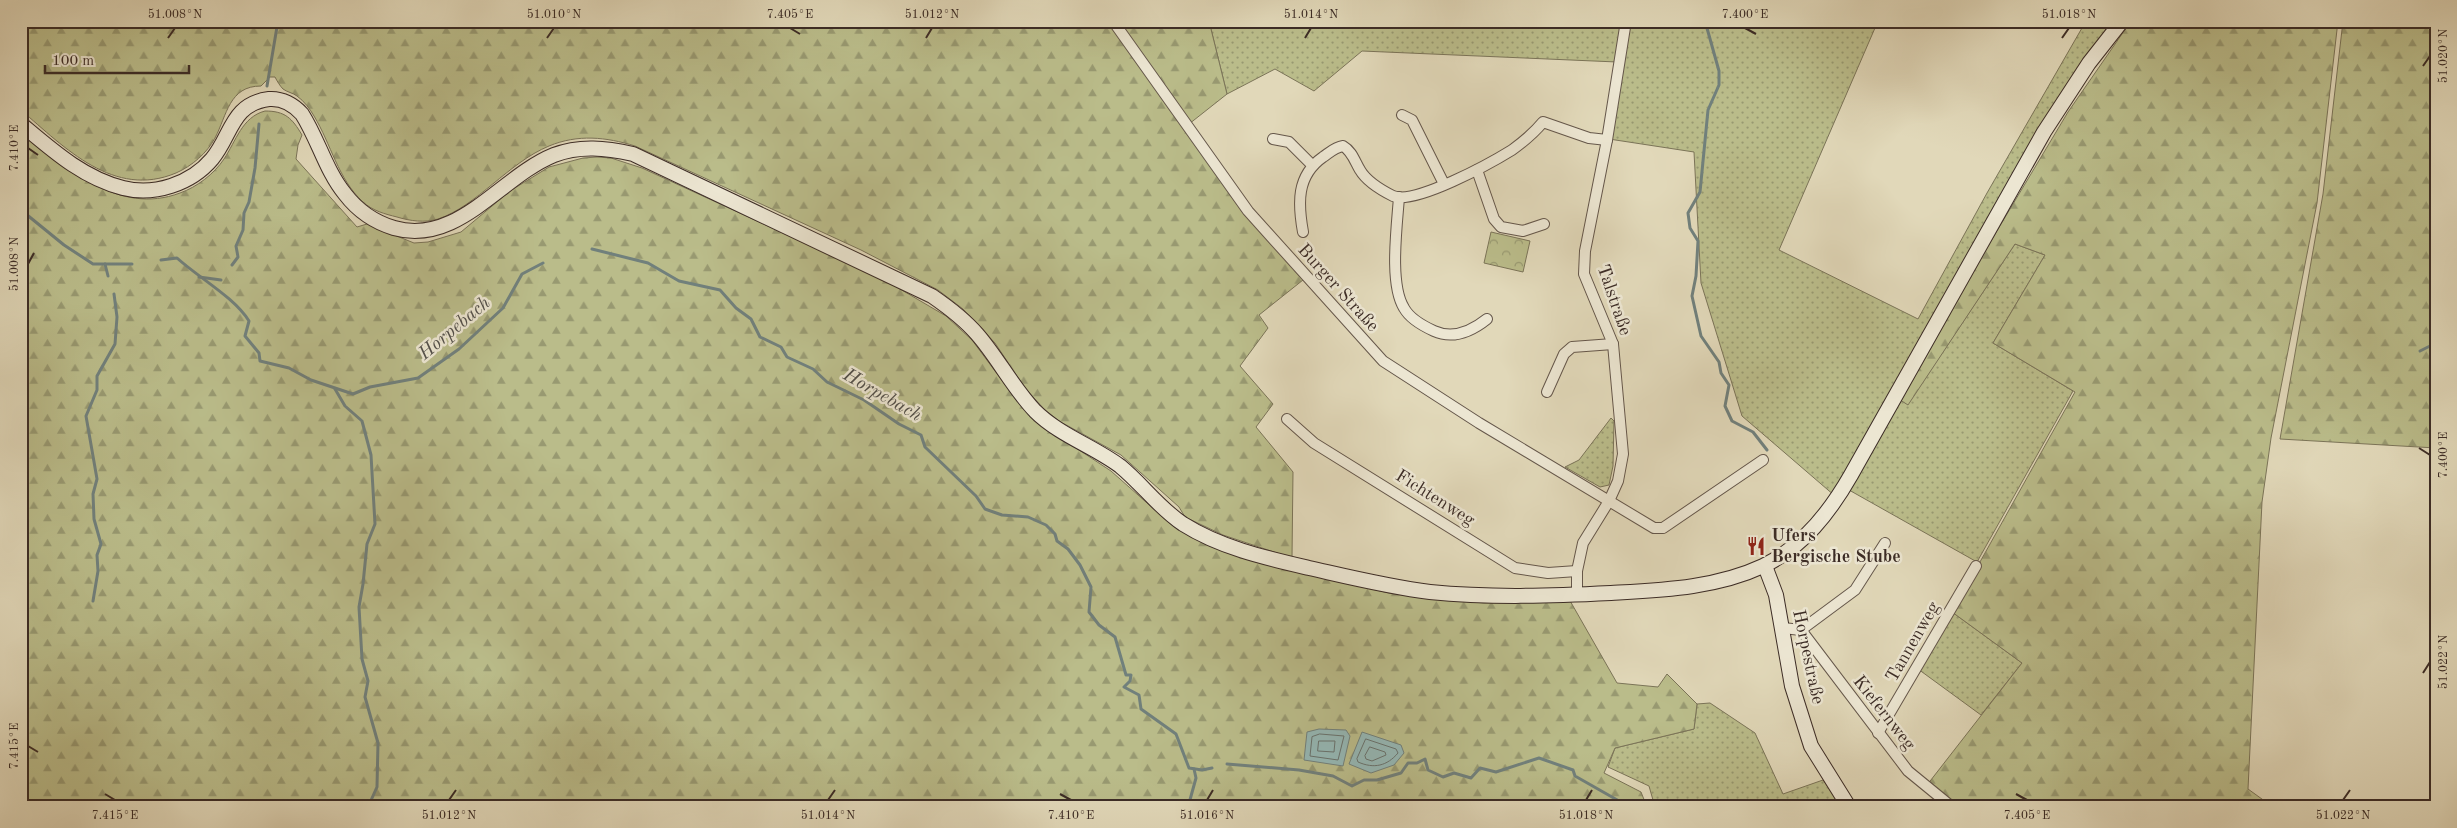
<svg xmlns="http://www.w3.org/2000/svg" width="2457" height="828" font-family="'Old Standard TT',serif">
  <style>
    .grass { fill: url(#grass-dots); stroke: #7b7458 }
    .forest { fill: url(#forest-firs); stroke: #7b7458 }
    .park { fill: url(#park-crowns); stroke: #7b7458 }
    .water { fill: #95b8b6; stroke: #71807c }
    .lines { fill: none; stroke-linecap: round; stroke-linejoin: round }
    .shore { stroke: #68726e; stroke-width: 1 }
    .stream { stroke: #71807c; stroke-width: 3 }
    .street-casing { stroke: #65574b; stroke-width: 12 }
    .secondary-casing { stroke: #3c2c26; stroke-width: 16 }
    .street { stroke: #ece6d2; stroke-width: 10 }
    .secondary { stroke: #ece6d2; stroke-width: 14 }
    .ticks { fill: none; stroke: #3c2c26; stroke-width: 2 }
    .labels { text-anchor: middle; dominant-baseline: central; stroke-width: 5; stroke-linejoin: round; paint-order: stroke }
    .street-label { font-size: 18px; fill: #3c2c26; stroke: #ece6d2 }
    .poi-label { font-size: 18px; font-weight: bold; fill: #3c2c26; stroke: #ece6d2; text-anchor: start }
    .water-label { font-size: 19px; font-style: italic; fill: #524f4a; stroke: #ece6d2 }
    .neatline { fill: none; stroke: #3c2c26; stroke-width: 2 }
    .ticks-label { font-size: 12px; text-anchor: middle; fill: #3c2c26 }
  </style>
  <defs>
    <pattern id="grass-dots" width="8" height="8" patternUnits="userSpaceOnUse" patternTransform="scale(1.25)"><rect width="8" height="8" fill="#babc8a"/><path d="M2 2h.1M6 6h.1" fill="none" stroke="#989971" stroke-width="1.8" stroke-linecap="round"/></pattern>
    <pattern id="forest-firs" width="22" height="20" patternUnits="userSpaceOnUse" patternTransform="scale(1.25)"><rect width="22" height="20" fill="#babc8a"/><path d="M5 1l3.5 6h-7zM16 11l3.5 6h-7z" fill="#989971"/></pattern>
    <pattern id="park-crowns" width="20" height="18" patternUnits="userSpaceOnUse" patternTransform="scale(1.25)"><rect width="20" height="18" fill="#babc8a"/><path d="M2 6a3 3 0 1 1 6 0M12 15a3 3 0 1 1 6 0" fill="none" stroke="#989971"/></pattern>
  </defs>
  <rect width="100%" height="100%" fill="#e1d8b9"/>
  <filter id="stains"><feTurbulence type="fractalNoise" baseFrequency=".004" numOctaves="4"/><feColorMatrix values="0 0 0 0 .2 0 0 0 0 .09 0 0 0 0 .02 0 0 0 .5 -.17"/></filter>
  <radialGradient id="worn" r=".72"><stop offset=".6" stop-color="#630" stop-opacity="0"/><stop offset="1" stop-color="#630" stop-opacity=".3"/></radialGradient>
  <g class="grass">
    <polygon points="1209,21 1621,21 1617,62 1362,51 1314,91 1275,69 1227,94"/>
    <polygon points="1630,21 1878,21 1779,250 1918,319 1987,193 2086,21 2113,21 2060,101 1835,496 1742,416 1701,283 1694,152 1609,139"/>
    <polygon points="2015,244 2045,255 1993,343 2073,391 1977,562 1849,490 1897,398 1908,404"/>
    <polygon points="1611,418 1614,421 1613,466 1609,485 1600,487 1565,467 1579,460"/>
    <polygon points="1952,612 2022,663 1981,715 1918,669"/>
    <polygon points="1710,703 1755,733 1783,794 1823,780 1843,807 1655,807 1649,786 1608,767 1615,748 1694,729 1697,704"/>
  </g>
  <g class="forest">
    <path d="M21 21H1109L1243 213 1303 280 1259 315 1268 328 1240 366 1273 404 1256 427 1293 472 1292 558 1223 535 1185 517 1179 507 1121 455 1059 421 1044 409 1025 388 995 343 963 309 938 290 861 250 635 146C606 137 578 134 549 146 508 163 477 206 438 219 425 223 410 221 397 217 385 214 373 211 363 202 338 179 331 144 314 116 310 109 304 101 297 96 293 93 287 92 283 89 280 86 277 81 275 77H270L261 86C229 86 227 115 215 138 207 153 192 166 176 173 114 199 65 148 21 110Z"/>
    <polygon points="1117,21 1209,21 1227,94 1189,124"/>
    <polygon points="2131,21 2338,21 2317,203 2271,438 2262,502 2248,789 2273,807 1956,807 1927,785 2022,663 1952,612 2075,392 1993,343 2045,255 2015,244 1908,405 1897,398 2068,112"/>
    <polygon points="2343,21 2436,21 2436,448 2280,439 2323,194"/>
    <path d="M265 111C285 111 292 118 302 135L298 145 296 159 357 227 367 224 414 243 428 242 461 232 510 191 549 167 583 158 597 157 611 158 642 168 883 279 946 316 972 340 1018 402 1038 423 1111 471 1173 526 1216 548 1296 571 1393 594 1484 603 1569 599 1617 683 1658 687 1667 674 1697 704 1694 729 1615 748 1604 773 1641 792 1647 807H21V131C65 168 119 216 180 193 197 187 214 174 224 159 236 141 242 117 265 111Z"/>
  </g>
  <polygon class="park" points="1491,232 1530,241 1523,272 1484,263"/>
  <g class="water">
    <polygon points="1319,729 1346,730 1350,736 1343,766 1304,760 1307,732"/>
    <polygon points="1362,732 1401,745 1404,753 1394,765 1371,773 1349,764"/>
  </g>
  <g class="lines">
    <g class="shore">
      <polygon points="1320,734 1344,736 1338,760 1310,756 1312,737"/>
      <path d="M1366 739 1396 749 1398 753C1387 766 1374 769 1358 762L1357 759Z"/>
      <polygon points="1319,741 1335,741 1334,752 1318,751"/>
      <polygon points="1370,747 1385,752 1386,755 1372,761 1366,759 1365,756"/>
    </g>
    <g class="stream">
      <polyline points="1705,21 1719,71 1719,85 1708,110 1700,192 1688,213 1690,228 1698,241 1696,276 1692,296 1701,336 1719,362 1721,373 1729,385 1725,406 1732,421 1753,432 1767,450"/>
      <polyline points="267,86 278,21"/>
      <polyline points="21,210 64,245 93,264 132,264"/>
      <polyline points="592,249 648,263 679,281 720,290 736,308 751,319 760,337 781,347 787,357 813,369 827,382 864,400 899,424 921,435 925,447 976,496 985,509 1002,515 1028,517 1046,525 1055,534 1057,541 1068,549 1080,565 1091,587 1089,612 1099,625 1115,637 1126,675 1131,675 1130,681 1124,687 1139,695 1141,709 1176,734 1189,768 1202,770 1212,768"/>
      <path d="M161 260 177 258C199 278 234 297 249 321L245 336 259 353 260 361 289 368 311 380 353 394 370 387 418 378 459 349 503 308 522 274 543 263"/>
      <polyline points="105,264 108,276"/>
      <polyline points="232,265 238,257 236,246 243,230 244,213 249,202 255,168 259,124"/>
      <polyline points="199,277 221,280"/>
      <polyline points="2420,351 2436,343"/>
      <polyline points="335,389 345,406 362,421 371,455 375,524 367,544 363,584 359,607 362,659 368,681 365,697 378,743 377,787 368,807"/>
      <polyline points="93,601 98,571 97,555 101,544 94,519 93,494 97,479 86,416 97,390 97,376 115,344 117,317 114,294"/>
      <polyline points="1227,764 1299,770 1333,776 1352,786 1364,780 1377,780 1401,773 1408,763 1417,763 1425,759 1428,770 1443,777 1454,773 1471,778 1480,768 1496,772 1539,758 1573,770 1575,776 1619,801 1636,807"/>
      <polyline points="1188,807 1196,778 1194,769"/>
    </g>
    <g class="street-casing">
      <g id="street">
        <polyline points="1113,21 1248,211 1383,361 1479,423 1654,528 1663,528 1763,460"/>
        <polyline points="1402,115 1412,120 1444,184"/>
        <polyline points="1273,139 1289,142 1312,165"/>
        <polyline points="1477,170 1494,219 1501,227 1523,231 1544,224"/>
        <path d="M1399 197C1397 226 1389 284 1404 308 1410 319 1423 326 1434 331 1454 340 1472 331 1487 319"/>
        <path d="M1303 232C1298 204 1296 176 1323 157 1329 153 1335 147 1343 146 1352 151 1355 162 1360 170 1367 182 1381 190 1393 196 1415 205 1491 163 1512 150 1523 142 1534 133 1543 122L1589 138 1607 140"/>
        <polyline points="1547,392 1564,354 1572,347 1613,344"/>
        <polyline points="1287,419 1314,443 1515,568 1548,573 1577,571"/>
        <polyline points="1577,595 1577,571 1583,543 1609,501 1618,481 1623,454 1613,344 1584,274 1585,251 1607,140 1626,21"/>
        <polyline points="1783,628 1801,630 1908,771 1952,807"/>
        <polyline points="1801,630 1855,590 1885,543"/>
        <polyline points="1878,733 1976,566"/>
      </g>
    </g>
    <g class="secondary-casing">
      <g id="secondary">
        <path d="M21 124C52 150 83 178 123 188 154 196 191 184 212 159 232 135 231 104 269 99 282 98 294 105 302 114 318 139 326 171 345 194 358 211 374 222 394 228 458 246 500 177 554 155 580 145 606 148 633 154L932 296C948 307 964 319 977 334 998 358 1013 388 1035 411 1059 435 1093 446 1120 466 1142 484 1159 508 1183 524 1221 548 1266 558 1309 568 1349 577 1389 587 1430 592 1490 598 1551 596 1611 593 1663 590 1716 588 1763 566 1803 547 1830 512 1851 475L2044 132 2089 63 2122 21"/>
        <polyline points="1765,566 1776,595 1792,686 1811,746 1849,807"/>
      </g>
    </g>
    <use href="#street" class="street"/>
    <use href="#secondary" class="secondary"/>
  </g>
  <path class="ticks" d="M790 28 800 34M1745 28 1756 34M168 38 175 28M547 38 554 28M926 38 932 28M1305 38 1311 28M2062 38 2069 28M2423 66 2430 56M28 148 38 155M28 264 34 253M2419 448 2430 455M2423 673 2430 662M28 746 38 752M105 794 115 800M1060 794 1071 800M2016 794 2027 800M449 800 456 790M828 800 835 790M1207 800 1213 790M1586 800 1592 790M2343 800 2350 790"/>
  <defs>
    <g id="restaurant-bare" transform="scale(1.5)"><path d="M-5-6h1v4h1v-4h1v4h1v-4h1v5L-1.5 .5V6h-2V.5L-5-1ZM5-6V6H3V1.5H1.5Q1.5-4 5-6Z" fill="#8f2418" stroke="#ece6d2" stroke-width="2.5" paint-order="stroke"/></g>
  </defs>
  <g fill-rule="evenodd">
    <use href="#restaurant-bare" x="1756" y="546"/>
  </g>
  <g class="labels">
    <g class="street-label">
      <text transform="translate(1338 288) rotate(48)">Burger Straße</text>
      <text transform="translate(1614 300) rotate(71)">Talstraße</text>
      <text transform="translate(1435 498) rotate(32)">Fichtenweg</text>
      <text transform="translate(1913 642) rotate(-60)">Tannenweg</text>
      <text transform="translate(1808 657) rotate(78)">Horpestraße</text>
      <text transform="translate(1884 713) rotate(52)">Kiefernweg</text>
    </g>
    <g class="poi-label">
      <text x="1771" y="536">Ufers<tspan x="1771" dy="21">Bergische Stube</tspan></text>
    </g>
    <g class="water-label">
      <text transform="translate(455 329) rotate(-40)">Horpebach</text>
      <text transform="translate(882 396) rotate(30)">Horpebach</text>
    </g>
  </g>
  <rect width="2457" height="828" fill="none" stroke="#e1d8b9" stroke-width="55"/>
  <path d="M45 65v8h144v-8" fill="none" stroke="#3c2c26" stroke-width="2.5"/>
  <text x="52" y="65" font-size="15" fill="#3c2c26" stroke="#ece6d2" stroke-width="4" paint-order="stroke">100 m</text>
  <rect x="28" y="28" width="2402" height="772" class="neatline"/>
  <g class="ticks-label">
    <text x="175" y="18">51.008°N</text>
    <text x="554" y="18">51.010°N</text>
    <text x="790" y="18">7.405°E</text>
    <text x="932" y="18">51.012°N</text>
    <text x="1311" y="18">51.014°N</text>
    <text x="1745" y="18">7.400°E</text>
    <text x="2069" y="18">51.018°N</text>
    <text transform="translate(2443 56) rotate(-90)" y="4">51.020°N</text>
    <text transform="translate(14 148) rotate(-90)" y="4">7.410°E</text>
    <text transform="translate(14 264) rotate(-90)" y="4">51.008°N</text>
    <text transform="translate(2443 455) rotate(-90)" y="4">7.400°E</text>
    <text transform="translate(2443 662) rotate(-90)" y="4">51.022°N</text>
    <text transform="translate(14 746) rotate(-90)" y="4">7.415°E</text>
    <text x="115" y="819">7.415°E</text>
    <text x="449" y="819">51.012°N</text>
    <text x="828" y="819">51.014°N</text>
    <text x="1071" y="819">7.410°E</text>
    <text x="1207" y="819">51.016°N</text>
    <text x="1586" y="819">51.018°N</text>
    <text x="2027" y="819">7.405°E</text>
    <text x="2343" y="819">51.022°N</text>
  </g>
  <rect width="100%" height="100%" filter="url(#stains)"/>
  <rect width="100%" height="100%" fill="url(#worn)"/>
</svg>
